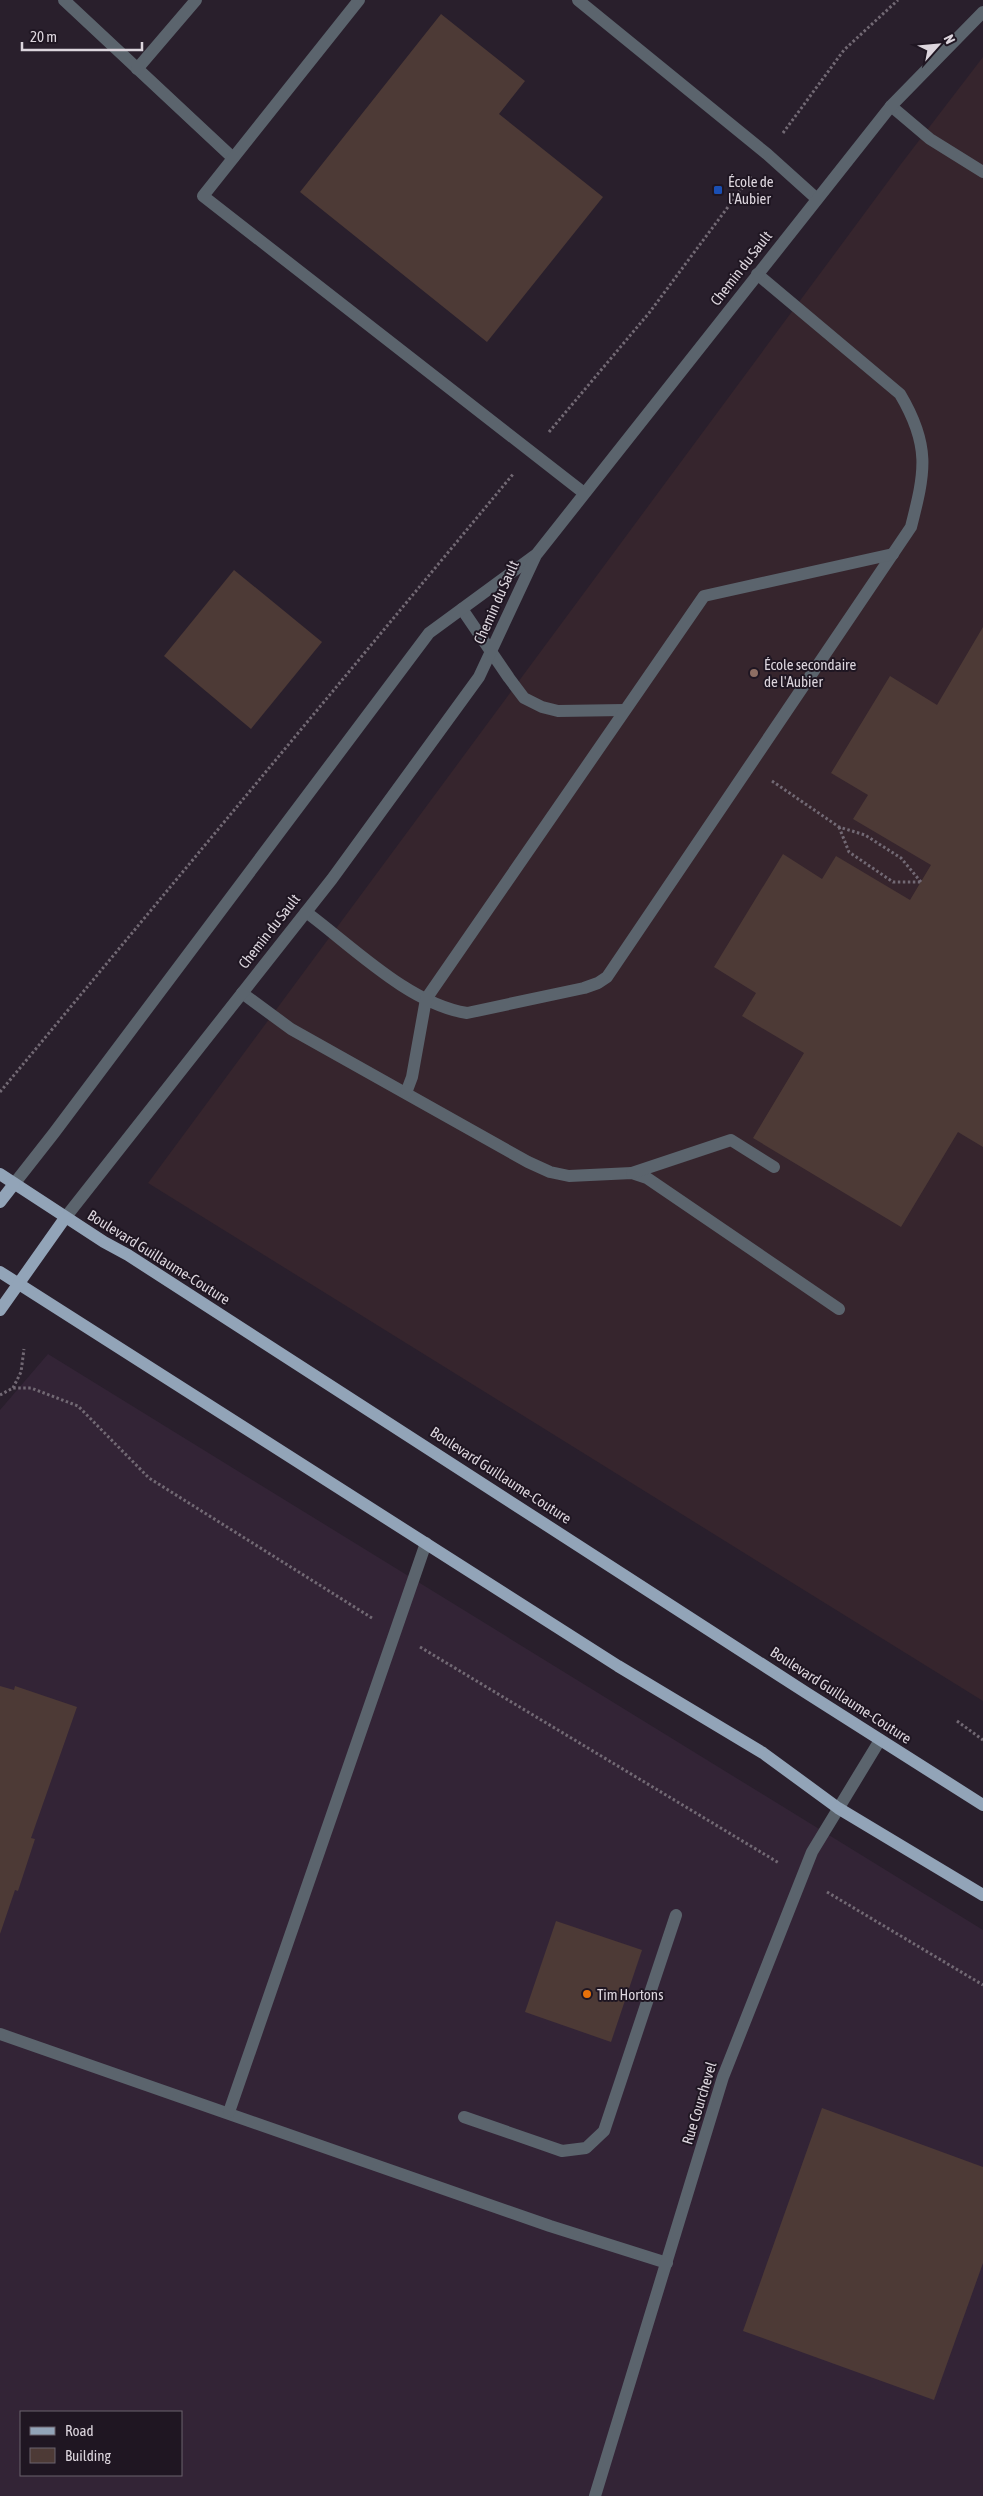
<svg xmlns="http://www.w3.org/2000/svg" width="983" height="2496" font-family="'Asap Condensed',sans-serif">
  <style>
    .built { fill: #332436; fill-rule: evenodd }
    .education { fill: #36252d }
    .building { fill: #4d3a36 }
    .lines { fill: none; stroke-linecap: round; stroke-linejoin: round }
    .path { stroke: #726974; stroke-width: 3; stroke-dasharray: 2.5 2.5; stroke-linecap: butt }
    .service { stroke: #5b646d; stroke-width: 12 }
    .minor { stroke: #5b646d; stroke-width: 12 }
    .tertiary { stroke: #5b646d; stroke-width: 12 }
    .primary { stroke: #92a4b8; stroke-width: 12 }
    .transit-dot { fill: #1a4fb4; stroke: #1f1622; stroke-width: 2 }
    .education-dot { fill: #8d6e63; stroke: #1f1622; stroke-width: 2 }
    .food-dot { fill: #e8710a; stroke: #1f1622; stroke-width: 2 }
    .labels { text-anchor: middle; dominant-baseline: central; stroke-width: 4; stroke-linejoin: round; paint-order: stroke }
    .poi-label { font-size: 15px; fill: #dcd5dd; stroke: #1f1622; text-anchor: start }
    .street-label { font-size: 15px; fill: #dcd5dd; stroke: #1f1622 }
  </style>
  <rect width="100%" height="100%" fill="#291f2c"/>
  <path class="built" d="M48 1354 983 1930V2496H0V1410ZM21 2412H181V2475H21Z"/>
  <polygon class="education" points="983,57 983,1701 148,1183 901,164"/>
  <g class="building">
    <polygon points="441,14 525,81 499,114 603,197 487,342 300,192"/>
    <polygon points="234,570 322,642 251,729 164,656"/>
    <polygon points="983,627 983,1147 958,1132 901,1227 753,1138 804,1053 742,1016 756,993 714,967 783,854 822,879 836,856 910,900 931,865 853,819 868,795 831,773 890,676 937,705"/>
    <polygon points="0,1686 14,1690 15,1686 77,1707 31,1838 35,1839 18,1891 15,1890 0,1934"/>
    <polygon points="556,1921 642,1950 611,2042 525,2012"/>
    <polygon points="822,2108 983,2167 983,2263 934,2400 743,2331"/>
  </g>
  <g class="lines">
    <g class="path">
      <polyline points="783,133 844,50 898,0"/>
      <polyline points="549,432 649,313 751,176"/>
      <polyline points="772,781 839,827 865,835 901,858 921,882"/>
      <polyline points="839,827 849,852 893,882 920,882"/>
      <polyline points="0,1092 514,473"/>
      <polyline points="13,1388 21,1372 24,1349"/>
      <polyline points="0,1395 13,1388 31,1388 78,1406 149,1478 372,1618"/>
      <polyline points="420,1647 779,1863"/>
      <polyline points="957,1721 983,1740"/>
      <polyline points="827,1892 983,1985"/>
    </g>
    <g class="service">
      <polyline points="64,0 233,158"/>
      <polyline points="359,0 203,196 584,493"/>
      <polyline points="578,0 767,154 817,199"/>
      <polyline points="137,69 196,0"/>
      <polyline points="891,106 930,139 983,172"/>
      <polyline points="462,609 509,678 524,698 542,707 558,711 624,710"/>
      <path d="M306 912C352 946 409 1004 467 1013L584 988 598 983 607 977 911 527C925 472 931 446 900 394L757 274"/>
      <polyline points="242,993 291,1029 528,1162 550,1172 569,1176 632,1173 647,1178 839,1309"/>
      <polyline points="406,1093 412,1077 426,999 704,596 893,554"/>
      <polyline points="632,1173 731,1140 774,1167"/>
      <polyline points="0,2034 550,2226 667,2263"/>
      <polyline points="229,2112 426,1543"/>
      <polyline points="464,2117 562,2151 586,2148 604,2131 676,1915"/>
    </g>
    <polyline class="minor" points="595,2496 723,2077 812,1852 880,1740"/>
    <g class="tertiary">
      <polyline points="14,1184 54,1133 429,633 534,556"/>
      <polyline points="65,1218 332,879 479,677 536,555 891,106 983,12"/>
    </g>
    <g class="primary">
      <polyline points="0,1174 104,1242 128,1255 805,1692 983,1805"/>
      <polyline points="0,1202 14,1184"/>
      <polyline points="0,1272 618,1666 763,1753 838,1808 983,1895"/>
      <polyline points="0,1310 65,1218"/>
    </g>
  </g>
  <rect class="transit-dot" x="713" y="185" width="10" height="10" rx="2.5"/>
  <circle class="education-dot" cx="754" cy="673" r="5"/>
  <circle class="food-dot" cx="587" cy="1994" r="5"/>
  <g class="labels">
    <g class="poi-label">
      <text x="728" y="181">École de<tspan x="728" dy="17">l'Aubier</tspan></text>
      <text x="764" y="664">École secondaire<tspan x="764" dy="17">de l'Aubier</tspan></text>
      <text x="597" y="1994">Tim Hortons</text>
    </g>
    <g class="street-label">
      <text transform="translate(741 268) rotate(-52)">Chemin du Sault</text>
      <text transform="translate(496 602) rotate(-66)">Chemin du Sault</text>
      <text transform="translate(269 931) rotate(-52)">Chemin du Sault</text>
      <text transform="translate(159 1257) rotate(32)">Boulevard Guillaume-Couture</text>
      <text transform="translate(501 1475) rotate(33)">Boulevard Guillaume-Couture</text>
      <text transform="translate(841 1695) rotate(33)">Boulevard Guillaume-Couture</text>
      <text transform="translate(699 2103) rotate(-73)">Rue Courchevel</text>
    </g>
  </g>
  <rect x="20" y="2411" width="162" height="65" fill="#1f1622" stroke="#6b626d"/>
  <rect x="30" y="2427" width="25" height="8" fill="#92a4b8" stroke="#6b626d"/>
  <text x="65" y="2436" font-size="15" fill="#dcd5dd">Road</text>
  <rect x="30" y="2448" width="25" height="15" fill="#4d3a36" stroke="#6b626d"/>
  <text x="65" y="2461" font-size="15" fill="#dcd5dd">Building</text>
  <g transform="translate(938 45) rotate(63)" stroke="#1f1622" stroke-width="4" paint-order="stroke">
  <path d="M0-4L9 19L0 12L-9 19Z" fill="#dcd5dd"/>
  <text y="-8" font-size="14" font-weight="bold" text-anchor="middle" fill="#dcd5dd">N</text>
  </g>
  <path d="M22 42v8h120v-8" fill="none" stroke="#dcd5dd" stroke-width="2.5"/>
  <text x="30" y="42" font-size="15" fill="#dcd5dd" stroke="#1f1622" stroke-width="4" paint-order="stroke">20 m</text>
</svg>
